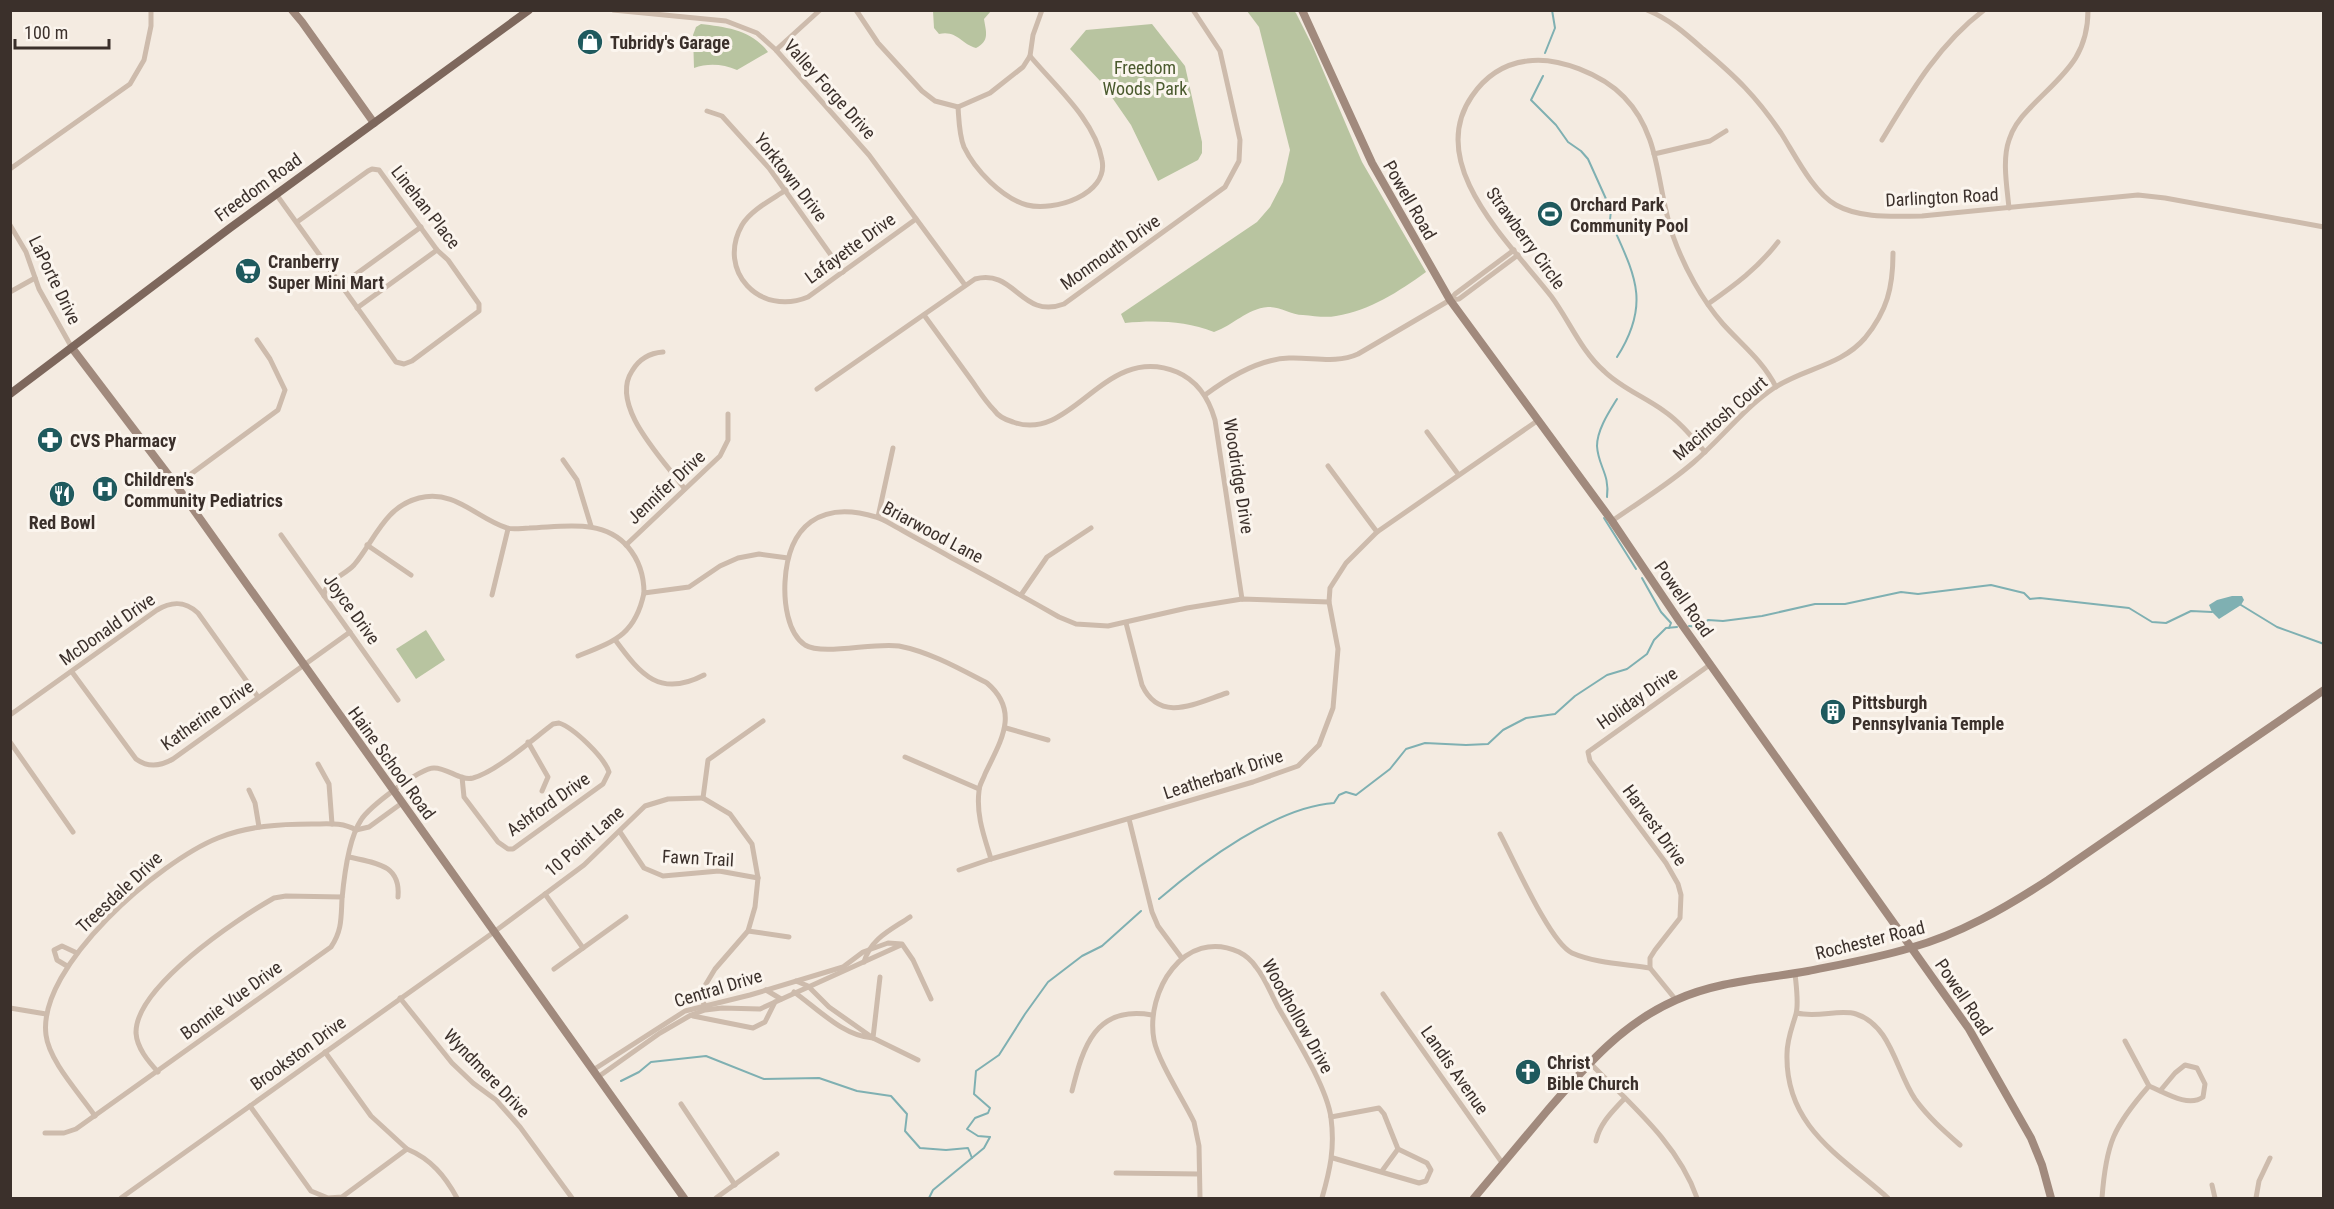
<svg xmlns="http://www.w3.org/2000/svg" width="2334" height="1209" font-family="'Roboto Condensed',sans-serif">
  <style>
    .green { fill: #b8c4a0 }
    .water { fill: #7fb0b2 }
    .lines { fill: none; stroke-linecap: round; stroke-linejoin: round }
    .stream { stroke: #7fb0b2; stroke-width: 2 }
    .street { stroke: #cdbbac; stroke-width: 5 }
    .secondary { stroke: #a18a7d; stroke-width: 8 }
    .primary { stroke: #7d675c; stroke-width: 8 }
    .labels { text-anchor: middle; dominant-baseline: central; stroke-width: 6; stroke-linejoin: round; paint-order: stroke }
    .poi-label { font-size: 18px; font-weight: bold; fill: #3b302b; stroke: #fbf5ee; text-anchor: start }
    .park-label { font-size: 18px; fill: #4a5a2e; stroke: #fbf5ee }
    .street-label { font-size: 18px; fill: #3b302b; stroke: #fbf5ee }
  </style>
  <rect width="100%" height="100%" fill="#f4ebe1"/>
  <g class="green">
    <path d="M933 11H991L984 19C986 32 990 41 976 48 961 44 957 30 939 34L934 28Z"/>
    <path d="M1247 11H1294L1296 13 1313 47 1362 162 1426 272C1398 292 1371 310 1336 316 1326 318 1314 316 1303 315 1291 315 1279 306 1268 307 1246 309 1234 325 1214 332 1185 321 1156 320 1125 323L1121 314 1257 222 1270 207 1283 182 1290 150 1259 27Z"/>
    <path d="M701 24C726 27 752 30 768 52L737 70C723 64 708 63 694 68L693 35 696 27Z"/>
    <polygon points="1152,24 1185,66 1202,142 1202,153 1198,160 1158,181 1131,125 1102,83 1070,49 1086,30"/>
    <polygon points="426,630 445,660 416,679 396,649"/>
  </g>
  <polygon class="water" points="2232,596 2242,596 2244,600 2241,605 2219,619 2212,612 2209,605 2217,600"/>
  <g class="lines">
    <g class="stream">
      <polyline points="1545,53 1555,28 1552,10"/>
      <path d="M1543 76 1531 100 1556 125 1568 142 1581 151 1588 159 1611 210 1610 220C1634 274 1652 302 1617 357"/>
      <path d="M1607 497C1610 474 1598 466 1597 446 1597 430 1609 412 1617 399"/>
      <polyline points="1604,518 1636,569"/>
      <polyline points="1642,578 1661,612 1671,623 1669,628"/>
      <polyline points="2241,605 2277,627 2324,644"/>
      <polyline points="1689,626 1699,627 1708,620 1723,621 1762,616 1815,604 1845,604 1901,592 1918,594 1991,585 2024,593 2030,599 2040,598 2129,608 2152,622 2166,623 2191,611 2212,612"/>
      <path d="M1159 899C1202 862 1276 807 1334 803L1339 795 1346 792 1356 795 1390 769 1406 749 1425 743 1466 745 1488 744 1503 730 1526 718 1555 714 1575 696 1607 675 1627 669 1647 654 1654 640 1666 628 1677 627"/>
      <polyline points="621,1081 639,1072 651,1062 706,1056 764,1079 819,1078 857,1091 891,1096 907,1114 905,1131 920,1148 946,1150 968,1148 972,1158"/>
      <polyline points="929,1198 933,1190 984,1148 990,1137 978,1136 967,1129 975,1118 988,1113 990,1108 974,1094 976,1071 999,1055 1025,1014 1048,982 1082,956 1102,946 1141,911"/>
    </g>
    <g class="street">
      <polyline points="613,10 726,21 757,33 776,50 869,155 965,285"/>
      <polyline points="856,10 878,43 922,91 935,101 958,107 990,93 1023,67 1030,56 1033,35 1042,10"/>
      <path d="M1647 10C1669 19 1685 33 1703 49 1736 77 1756 96 1781 133 1795 155 1813 192 1836 205 1861 219 1895 216 1922 216L2138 195 2165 198 2324 227"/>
      <polyline points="776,50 820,10"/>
      <path d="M958 107C959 120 959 135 964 147 975 170 1002 198 1027 205 1053 212 1109 195 1102 160 1095 120 1055 86 1030 56"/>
      <polyline points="707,111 722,116 769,168 843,272"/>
      <path d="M1882 140C1911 92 1938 45 1984 10"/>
      <polyline points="1654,154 1710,141 1726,131"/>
      <polyline points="10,169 130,84 144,60 151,26 151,10"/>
      <path d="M786 190C771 200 751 210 742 225 716 271 760 317 808 297L916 219"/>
      <polyline points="276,194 396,362 404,364 412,361 479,311 479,304 448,260 437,250 379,170 372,169 368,171 297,222"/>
      <path d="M2009 208C2007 187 2002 160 2009 140 2013 127 2020 118 2029 109 2060 76 2088 60 2088 10"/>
      <polyline points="10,225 26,252 39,289 72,348"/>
      <polyline points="341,285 421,227"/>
      <polyline points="10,292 35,278"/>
      <polyline points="1450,300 1455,294 1514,250"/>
      <path d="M1708 304C1735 285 1758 268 1778 242"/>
      <polyline points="357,308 437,250"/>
      <path d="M924 315C940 337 956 359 972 381 979 391 986 402 994 410 998 416 1006 420 1013 422 1073 444 1104 342 1177 372 1198 381 1209 399 1215 420L1242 599"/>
      <path d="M663 352C649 353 639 359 632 371 609 406 663 459 684 488"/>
      <path d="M817 389 975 279C1015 268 1021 320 1064 304L1225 187 1239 161 1240 140 1220 51 1193 10"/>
      <path d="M1205 395C1229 377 1259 359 1289 358 1313 357 1336 364 1358 354L1450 300 1459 299 1518 255"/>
      <polyline points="1427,432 1458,474"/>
      <path d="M1705 452C1692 437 1680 422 1664 411 1645 397 1621 388 1604 371 1581 351 1569 320 1551 296 1511 244 1424 165 1472 96 1485 77 1504 64 1527 61 1558 56 1603 75 1624 97 1662 136 1656 188 1673 236 1684 267 1702 300 1723 324 1742 345 1763 361 1776 387"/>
      <polyline points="563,460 577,480 591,526"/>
      <polyline points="1328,466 1377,532"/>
      <polyline points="176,485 278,410 285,390 270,359 257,340"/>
      <polyline points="878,517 893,448"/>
      <path d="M1612 521C1639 502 1669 484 1694 462 1722 438 1743 409 1774 388 1804 368 1841 366 1865 338 1887 311 1893 288 1893 253"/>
      <polyline points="281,535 398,700"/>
      <polyline points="367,545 411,575"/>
      <polyline points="626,545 720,456 728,440 728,414"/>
      <polyline points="492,595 508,529"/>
      <polyline points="1021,595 1047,557 1091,528"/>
      <path d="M324 596C325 580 344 576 354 565 375 540 384 507 419 498 455 489 476 518 507 528 513 530 523 528 529 528 564 527 603 518 628 547 639 560 644 576 644 593L689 587 720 566 738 558 759 554 788 558"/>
      <path d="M1126 623 1142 685C1160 724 1196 703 1227 693"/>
      <path d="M616 641C641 675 660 698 704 675"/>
      <path d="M578 656C615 641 635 635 644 593"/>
      <path d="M72 672 136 759C148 768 161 766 173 759L350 632"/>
      <path d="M10 715 157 610C172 601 185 601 198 613L258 697"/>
      <polyline points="1006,728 1048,740"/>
      <polyline points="10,742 73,832"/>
      <polyline points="528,742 548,777 542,791"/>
      <polyline points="905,757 979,789"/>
      <polyline points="318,764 329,784 332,824"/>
      <polyline points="249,790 255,803 259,827"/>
      <polyline points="703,798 730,814 752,844 758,878 755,907 748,931 715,969 703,989 704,1009"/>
      <polyline points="703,798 708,760 763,721"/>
      <polyline points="1129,819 1152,912 1158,926 1181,957"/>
      <polyline points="356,830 369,827 402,803"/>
      <polyline points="620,832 644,868 663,876 719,871 758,878"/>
      <path d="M1500 834C1513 858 1550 943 1572 953 1595 963 1625 964 1650 968"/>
      <path d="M349 857C375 863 401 864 398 897"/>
      <path d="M991 859C984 836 976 815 979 791 979 785 983 780 985 774 1000 742 1021 712 987 683 960 669 930 652 899 646 874 642 823 656 805 645 787 633 784 601 785 582 788 525 821 500 876 517 884 519 892 525 900 529 917 539 935 548 952 558 988 577 1024 597 1059 617L1076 624 1108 626 1187 608 1242 599 1329 602"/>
      <polyline points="959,870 991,859 1253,782 1298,766 1319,745 1333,708 1338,649 1329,602 1330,588 1346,563 1377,532 1537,421"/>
      <polyline points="545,894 583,948"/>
      <polyline points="748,931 789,937"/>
      <path d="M864 962C871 938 891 930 910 917"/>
      <polyline points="67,966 57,960 54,950 62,946 77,953"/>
      <polyline points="554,969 626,917"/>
      <path d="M1795 973C1796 985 1799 1003 1796 1014 1792 1028 1787 1039 1787 1054 1785 1127 1841 1156 1888 1198"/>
      <polyline points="880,977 873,1038 918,1060"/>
      <polyline points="766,990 781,999"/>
      <path d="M794 992C818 1009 843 1036 873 1038L829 1007 808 986 796 981"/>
      <polyline points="1383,994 1503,1164"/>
      <polyline points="400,998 452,1063 473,1083 496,1100 520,1127 572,1198"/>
      <polyline points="1676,1000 1650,968 1650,958 1655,950 1680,918 1681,895 1678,884 1666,863 1590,761 1588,752 1711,664"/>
      <polyline points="10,1008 46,1014"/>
      <path d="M1797 1013C1817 1018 1840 1009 1856 1014 1891 1025 1896 1071 1915 1099 1928 1117 1944 1131 1960 1145"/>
      <polyline points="693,1016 753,1028 765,1022 775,1002"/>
      <polyline points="2125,1041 2149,1086"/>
      <path d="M1589 1062C1629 1103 1678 1143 1697 1198"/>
      <polyline points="593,1070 685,1011 750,995 843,967 863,952 888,943 902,944 913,960 931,999"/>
      <path d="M158 1072C148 1061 137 1048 136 1033 135 987 237 919 274 898L286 896 342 897"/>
      <polyline points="598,1077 660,1033 691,1015 705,1010 722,1008 760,1009 901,945"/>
      <path d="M2149 1086C2164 1092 2188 1108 2203 1097L2205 1084 2197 1068 2185 1065 2175 1073 2160 1091"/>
      <path d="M1072 1091C1083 1047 1095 1005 1152 1015"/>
      <polyline points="681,1104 735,1185"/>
      <polyline points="250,1106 311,1191 328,1198 342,1197 407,1149 371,1116 325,1052"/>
      <path d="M95 1116C80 1094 49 1061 46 1035 37 966 160 861 218 838 247 826 280 824 312 824 328 824 342 822 356 830"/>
      <polyline points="1331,1117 1379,1108 1384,1114 1398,1149 1427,1163 1431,1170 1426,1181 1419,1183 1333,1158"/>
      <path d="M45 1133H64L76 1129 331 947C342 931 341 918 342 899 344 877 349 838 361 820 369 807 420 768 434 768 448 768 460 781 473 778 496 772 533 739 553 724L559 723C574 728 604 757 609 772L603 784 513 849H508L498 842 464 797 462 777"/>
      <path d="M1596 1141C1600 1123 1612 1112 1625 1098"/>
      <path d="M407 1149C431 1159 445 1176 457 1198"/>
      <polyline points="1382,1171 1398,1149"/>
      <polyline points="1116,1173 1199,1174"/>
      <polyline points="2212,1185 2215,1198"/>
      <polyline points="121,1198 494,932 584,865 645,806 668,799 703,798"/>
      <polyline points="716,1198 777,1154"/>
      <path d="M1200 1198 1199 1146 1194 1122C1184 1101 1158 1061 1154 1040 1145 992 1184 927 1239 952 1245 955 1252 961 1256 967 1265 978 1271 994 1278 1007 1294 1035 1327 1087 1331 1118 1335 1148 1330 1170 1322 1198"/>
      <path d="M2102 1198C2106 1144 2113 1127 2149 1086"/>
      <polyline points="2256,1198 2259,1181 2270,1158"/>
    </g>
    <g class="secondary">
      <polyline points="292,10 302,22 374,123"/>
      <polyline points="1302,10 1372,163 1450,300 1612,521 1680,622 1969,1029 2031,1138 2042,1165 2051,1198"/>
      <polyline points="72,348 176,485 684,1198"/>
      <path d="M1474 1198C1498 1169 1523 1140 1547 1111 1585 1067 1621 1024 1676 1000 1718 981 1764 979 1808 971 1843 964 1877 958 1910 948 1960 934 2005 908 2048 880L2324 690"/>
    </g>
    <polyline class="primary" points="10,394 230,228 529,10"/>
  </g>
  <defs>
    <g id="shop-disc" transform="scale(1.35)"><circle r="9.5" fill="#1f5a5e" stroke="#fbf5ee"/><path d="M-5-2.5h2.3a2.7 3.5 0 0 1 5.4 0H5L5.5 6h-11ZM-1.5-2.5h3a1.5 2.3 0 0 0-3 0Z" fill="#fff"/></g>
    <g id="stadium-disc" transform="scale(1.35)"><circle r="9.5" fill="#1f5a5e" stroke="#fbf5ee"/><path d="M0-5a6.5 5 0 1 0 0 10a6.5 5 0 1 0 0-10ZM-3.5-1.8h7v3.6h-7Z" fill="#fff"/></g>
    <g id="supermarket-disc" transform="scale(1.35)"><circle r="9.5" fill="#1f5a5e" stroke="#fbf5ee"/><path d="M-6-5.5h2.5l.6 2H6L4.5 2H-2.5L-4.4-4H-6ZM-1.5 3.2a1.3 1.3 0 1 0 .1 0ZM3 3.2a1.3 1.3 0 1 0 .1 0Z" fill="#fff"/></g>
    <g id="pharmacy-disc" transform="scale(1.35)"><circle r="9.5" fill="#1f5a5e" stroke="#fbf5ee"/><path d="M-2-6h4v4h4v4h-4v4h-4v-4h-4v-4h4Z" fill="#fff"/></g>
    <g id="hospital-disc" transform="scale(1.35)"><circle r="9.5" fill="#1f5a5e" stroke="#fbf5ee"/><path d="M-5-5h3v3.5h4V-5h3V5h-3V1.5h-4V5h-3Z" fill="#fff"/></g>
    <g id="restaurant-disc" transform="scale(1.35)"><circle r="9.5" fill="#1f5a5e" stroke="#fbf5ee"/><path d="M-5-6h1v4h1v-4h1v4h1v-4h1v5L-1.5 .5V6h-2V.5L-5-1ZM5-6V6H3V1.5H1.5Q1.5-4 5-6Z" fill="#fff"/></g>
    <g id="building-disc" transform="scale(1.35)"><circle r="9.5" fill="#1f5a5e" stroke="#fbf5ee"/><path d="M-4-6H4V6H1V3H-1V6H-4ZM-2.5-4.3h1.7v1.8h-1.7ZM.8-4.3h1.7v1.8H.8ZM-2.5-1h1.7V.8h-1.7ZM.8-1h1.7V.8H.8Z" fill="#fff"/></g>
    <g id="church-disc" transform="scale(1.35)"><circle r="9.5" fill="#1f5a5e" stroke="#fbf5ee"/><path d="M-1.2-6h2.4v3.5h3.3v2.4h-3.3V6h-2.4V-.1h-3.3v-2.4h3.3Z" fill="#fff"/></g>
  </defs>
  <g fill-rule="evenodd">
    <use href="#shop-disc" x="590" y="42"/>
    <use href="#stadium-disc" x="1550" y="214"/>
    <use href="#supermarket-disc" x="248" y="271"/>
    <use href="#pharmacy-disc" x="50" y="440"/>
    <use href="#hospital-disc" x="105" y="489"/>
    <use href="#restaurant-disc" x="62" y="494"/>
    <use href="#building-disc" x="1833" y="712"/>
    <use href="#church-disc" x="1528" y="1072"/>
  </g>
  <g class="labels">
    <g class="poi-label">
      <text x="610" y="42">Tubridy's Garage</text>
      <text x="1570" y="204">Orchard Park<tspan x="1570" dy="21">Community Pool</tspan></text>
      <text x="268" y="261">Cranberry<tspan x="268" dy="21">Super Mini Mart</tspan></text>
      <text x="70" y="440">CVS Pharmacy</text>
      <text x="124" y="479">Children's<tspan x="124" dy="21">Community Pediatrics</tspan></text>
      <text x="62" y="522" text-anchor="middle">Red Bowl</text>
      <text x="1852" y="702">Pittsburgh<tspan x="1852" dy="21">Pennsylvania Temple</tspan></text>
      <text x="1547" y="1062">Christ<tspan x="1547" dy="21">Bible Church</tspan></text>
    </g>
    <g class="park-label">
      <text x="1145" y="67">Freedom<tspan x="1145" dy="21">Woods Park</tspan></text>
    </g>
    <g class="street-label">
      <text transform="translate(830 89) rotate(48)">Valley Forge Drive</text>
      <text transform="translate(791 177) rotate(52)">Yorktown Drive</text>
      <text transform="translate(258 187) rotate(-36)">Freedom Road</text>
      <text transform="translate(1942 197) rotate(-3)">Darlington Road</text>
      <text transform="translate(1410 200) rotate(60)">Powell Road</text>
      <text transform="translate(426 207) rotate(52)">Linehan Place</text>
      <text transform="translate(1526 238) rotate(54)">Strawberry Circle</text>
      <text transform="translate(850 248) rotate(-36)">Lafayette Drive</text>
      <text transform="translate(1110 252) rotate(-35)">Monmouth Drive</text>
      <text transform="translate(55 280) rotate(64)">LaPorte Drive</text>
      <text transform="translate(1720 418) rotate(-41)">Macintosh Court</text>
      <text transform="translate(1239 476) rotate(81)">Woodridge Drive</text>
      <text transform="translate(666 487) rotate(-43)">Jennifer Drive</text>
      <text transform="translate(933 532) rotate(28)">Briarwood Lane</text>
      <text transform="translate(1684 599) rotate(55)">Powell Road</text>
      <text transform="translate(352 609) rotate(54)">Joyce Drive</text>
      <text transform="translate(107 629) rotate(-35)">McDonald Drive</text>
      <text transform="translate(1637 698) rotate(-35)">Holiday Drive</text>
      <text transform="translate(207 715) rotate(-35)">Katherine Drive</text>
      <text transform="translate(392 763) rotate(54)">Haine School Road</text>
      <text transform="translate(1223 774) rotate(-18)">Leatherbark Drive</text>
      <text transform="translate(548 804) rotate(-35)">Ashford Drive</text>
      <text transform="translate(1655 825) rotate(54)">Harvest Drive</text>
      <text transform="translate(584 841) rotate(-41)">10 Point Lane</text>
      <text transform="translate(698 858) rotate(3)">Fawn Trail</text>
      <text transform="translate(119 892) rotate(-43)">Treesdale Drive</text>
      <text transform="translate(1870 940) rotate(-14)">Rochester Road</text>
      <text transform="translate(718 988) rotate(-17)">Central Drive</text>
      <text transform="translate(1964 997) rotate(56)">Powell Road</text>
      <text transform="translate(231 1000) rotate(-36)">Bonnie Vue Drive</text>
      <text transform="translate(1298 1016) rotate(61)">Woodhollow Drive</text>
      <text transform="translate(298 1053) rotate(-36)">Brookston Drive</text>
      <text transform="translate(1455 1070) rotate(55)">Landis Avenue</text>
      <text transform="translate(487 1073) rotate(46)">Wyndmere Drive</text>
    </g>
  </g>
  <rect width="2334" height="1209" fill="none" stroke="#3b302b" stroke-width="24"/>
  <path d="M15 39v9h94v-9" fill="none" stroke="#3b302b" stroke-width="3"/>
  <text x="24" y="39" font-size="18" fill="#3b302b" stroke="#fbf5ee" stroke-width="4.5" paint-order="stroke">100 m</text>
</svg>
